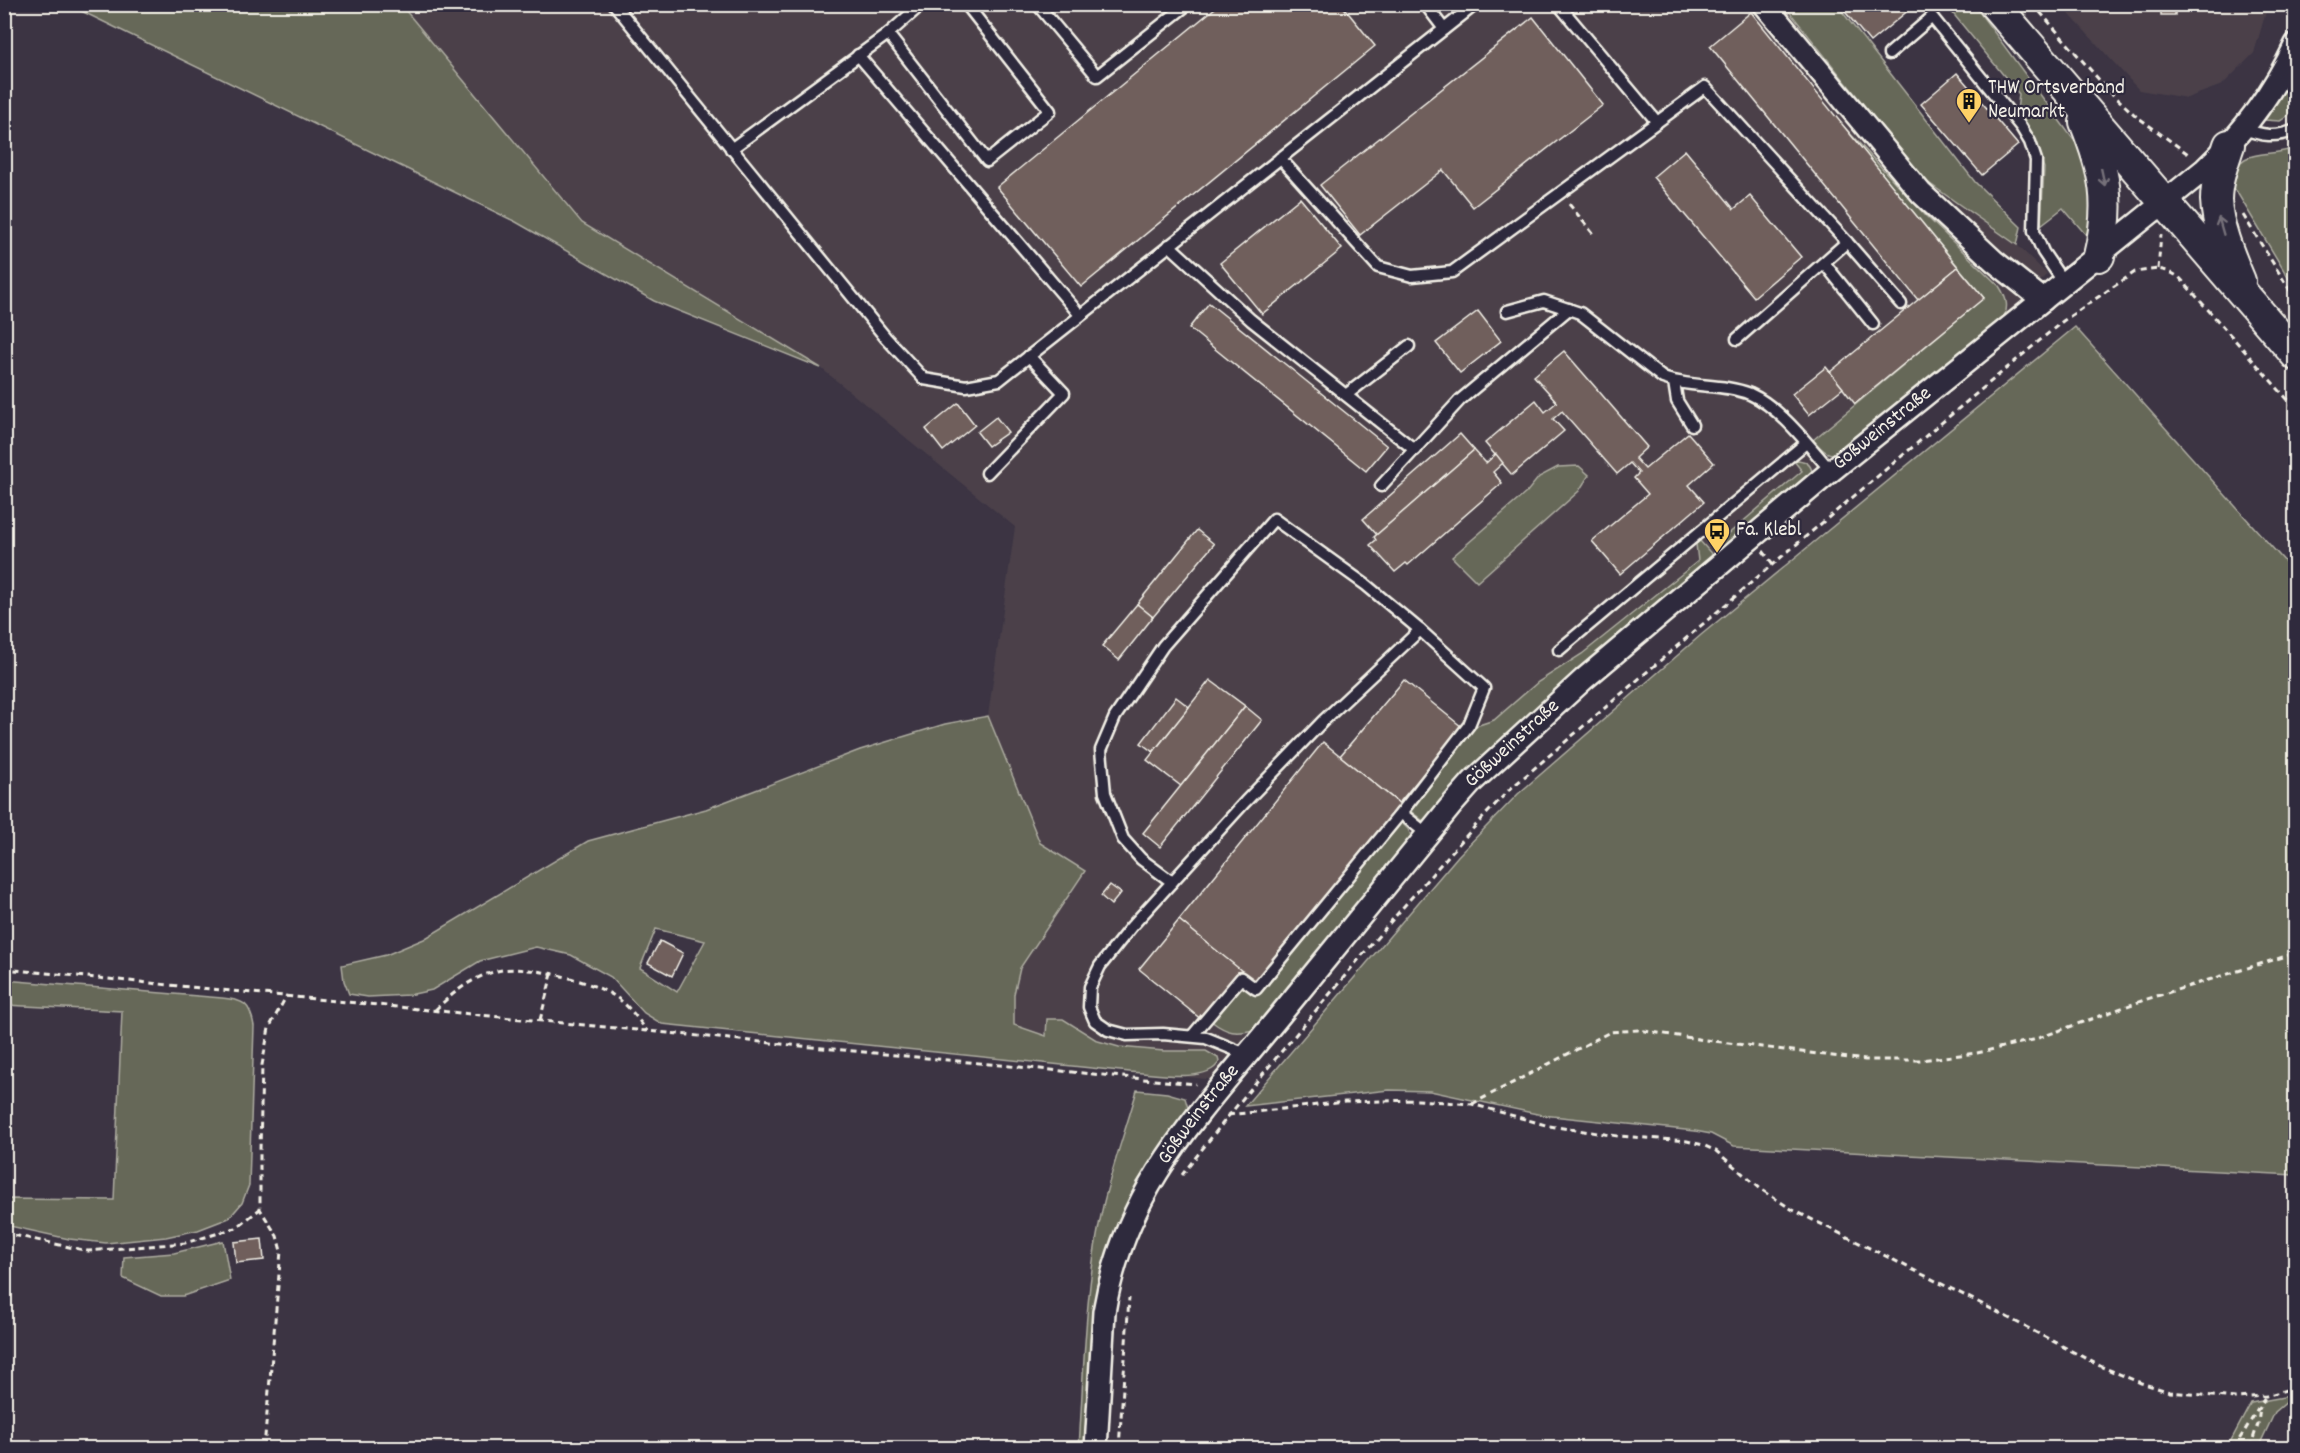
<svg xmlns="http://www.w3.org/2000/svg" width="2300" height="1453" font-family="Dekko,sans-serif">
  <style>
    .built { fill: #4b414a }
    .green { fill: #666759; stroke: #adaca0; stroke-width: 1.5; fill-rule: evenodd }
    .building { fill: #6f5e5c; stroke: #f4f1e8; stroke-width: 1.5 }
    .lines { fill: none; stroke-linecap: round; stroke-linejoin: round }
    .lane-casing { stroke: #f4f1e8; stroke-width: 15 }
    .street-casing { stroke: #f4f1e8; stroke-width: 26 }
    .secondary-casing { stroke: #f4f1e8; stroke-width: 34 }
    .path { stroke: #f4f1e8; stroke-width: 3; stroke-dasharray: 6 4.5; stroke-linecap: butt }
    .lane { stroke: #2f2a3d; stroke-width: 10 }
    .street { stroke: #2f2a3d; stroke-width: 21 }
    .secondary { stroke: #2f2a3d; stroke-width: 30 }
    .oneway { stroke: #747079 }
    .labels { text-anchor: middle; dominant-baseline: central; stroke-width: 4.5; stroke-linejoin: round; paint-order: stroke }
    .poi-label { font-size: 21px; fill: #f4f1e8; stroke: #2f2a3d; text-anchor: start }
    .street-label { font-size: 21px; fill: #f4f1e8; stroke: #2f2a3d }
  </style>
  <rect width="100%" height="100%" fill="#3c3443"/>
  <filter id="ink" filterUnits="userSpaceOnUse"><feTurbulence type="fractalNoise" baseFrequency=".0167" numOctaves="2"/><feDisplacementMap in="SourceGraphic" scale="12" xChannelSelector="R" yChannelSelector="G"/><feConvolveMatrix kernelMatrix="1 2 1 2 8 2 1 2 1" color-interpolation-filters="sRGB"/></filter>
  <g filter="url(#ink)">
    <g class="built">
      <polygon points="401,5 1784,5 1923,179 2017,245 2047,274 2001,321 1553,696 1218,1080 1130,1072 1013,1025 1014,994 1020,968 1085,871 1040,843 988,716 1015,527 821,368 582,223"/>
      <polygon points="2061,5 2268,5 2254,53 2222,85 2187,98 2139,90"/>
    </g>
    <g class="green">
      <polygon points="69,5 401,5 582,223 821,368 654,301 516,222"/>
      <polygon points="1784,5 1837,5 1975,182 2021,227 2017,245 1923,179"/>
      <polygon points="1946,5 1974,5 2076,143 2087,163 2094,219 2086,235 2063,208 2041,225 2044,168 2035,141 2017,111 2019,94"/>
      <path d="M2284 90 2294 94C2298 107 2291 115 2280 121L2265 120Z"/>
      <path d="M1836 118 1925 215 1999 286C2007 298 2010 309 2001 321L1841 453C1827 457 1822 449 1813 440L1984 298Z"/>
      <path d="M2295 148V289L2238 194 2228 183C2241 144 2266 159 2295 148Z"/>
      <polygon points="2075,327 2295,573 2295,1175 1734,1146 1711,1134 1695,1131 1542,1115 1430,1091 1389,1090 1245,1106 1458,856 1518,794 1701,635"/>
      <path d="M1798 460C1806 461 1812 465 1812 474L1723 553 1707 534 1717 526 1726 536 1802 471 1794 461Z"/>
      <polygon points="1579,466 1589,475 1579,491 1477,582 1452,557 1526,493 1539,477 1558,467"/>
      <polygon points="1700,541 1716,559 1426,823 1409,810 1476,726 1494,720 1538,682 1582,654 1698,561 1696,544"/>
      <path d="M988 716 1040 843 1085 871 1020 968 1014 994V1025L1046 1036 1047 1019H1063L1098 1041 1119 1047 1164 1051H1206L1218 1058 1219 1062C1208 1084 1151 1073 1130 1072L662 1024 644 1013 611 977 571 955 536 947 480 961 432 990 409 995 368 997 349 994 344 981 342 965 386 955 424 939 588 841 706 809 860 750 945 724ZM656 929 705 941 677 992 640 968Z"/>
      <path d="M1400 821 1408 829 1413 840 1256 1029C1236 1035 1227 1033 1211 1021L1240 986 1256 994Z"/>
      <path d="M4 980 222 998C244 1000 250 1003 254 1026L249 1185 242 1203 229 1218 198 1230 166 1237 106 1243 69 1239 5 1225V1199L114 1200 122 1011 5 1005Z"/>
      <path d="M1137 1090 1167 1093 1185 1098 1188 1108 1137 1182 1104 1263 1099 1295 1088 1448H1079C1084 1368 1085 1285 1103 1206 1112 1167 1126 1129 1137 1090Z"/>
      <polygon points="223,1241 230,1280 183,1296 161,1296 123,1278 124,1257 174,1253"/>
      <polygon points="2295,1395 2275,1412 2258,1448 2227,1448 2251,1403"/>
    </g>
    <g class="building">
      <polygon points="1220,4 1341,4 1375,46 1081,287 997,187"/>
      <polygon points="1846,4 1916,4 1870,42 1842,8"/>
      <rect x="2161" y="4" width="14" height="11"/>
      <polygon points="1751,12 1958,267 1918,300 1710,46"/>
      <polygon points="1533,17 1603,105 1473,207 1443,170 1360,235 1320,185"/>
      <polygon points="1957,73 2018,145 1982,175 1921,104"/>
      <polygon points="1685,150 1734,209 1750,196 1801,257 1754,297 1653,177"/>
      <polygon points="1300,198 1342,249 1262,314 1220,263"/>
      <polygon points="1958,267 1984,298 1855,404 1830,372"/>
      <polygon points="1209,303 1387,446 1366,471 1189,328"/>
      <polygon points="1478,311 1501,341 1460,373 1436,343"/>
      <polygon points="1564,351 1647,447 1635,458 1645,469 1688,433 1714,463 1689,485 1704,502 1620,574 1592,541 1648,494 1634,478 1639,473 1630,463 1617,474 1562,411 1553,419 1564,431 1512,475 1485,443 1536,400 1545,412 1557,402 1534,376"/>
      <polygon points="1826,367 1843,388 1809,415 1792,394"/>
      <polygon points="958,403 975,425 943,451 926,429"/>
      <polygon points="996,417 1008,432 988,446 977,432"/>
      <polygon points="1460,434 1474,450 1377,535 1363,519"/>
      <polygon points="1474,450 1486,463 1496,454 1503,463 1493,472 1502,483 1408,565 1406,563 1395,572 1370,545 1376,540 1374,537"/>
      <polygon points="1197,530 1214,544 1153,617 1137,604"/>
      <polygon points="1137,604 1153,617 1119,660 1102,646"/>
      <polygon points="1210,680 1245,706 1181,786 1147,760"/>
      <polygon points="1404,680 1462,727 1399,803 1340,756"/>
      <polygon points="1176,697 1189,707 1153,752 1141,743"/>
      <polygon points="1245,706 1262,720 1160,847 1143,833"/>
      <polygon points="1323,742 1401,805 1257,984 1179,920"/>
      <polygon points="1110,885 1121,893 1111,905 1101,896"/>
      <polygon points="1179,920 1242,971 1202,1020 1139,969"/>
      <polygon points="660,941 683,953 672,976 648,963"/>
      <polygon points="262,1239 264,1260 236,1263 234,1242"/>
    </g>
    <g class="lines">
      <g class="lane-casing">
        <g id="lane">
          <polyline points="614,4 886,338 924,379 966,386 999,380 1476,4"/>
          <polyline points="1037,4 1097,76 1188,4"/>
          <polyline points="1425,4 1444,29"/>
          <polyline points="1558,4 1657,122"/>
          <polyline points="888,34 987,161 1050,111 966,4"/>
          <polyline points="1889,54 1932,17 2021,127 2030,142 2036,160 2034,231 2043,252 2064,283"/>
          <polyline points="858,55 1080,315"/>
          <path d="M2242 128C2262 136 2275 138 2296 130"/>
          <polyline points="731,149 888,34 922,4"/>
          <polyline points="1280,158 1378,267 1412,276 1452,272 1705,87 1847,242 1737,339"/>
          <polyline points="1847,242 1901,304"/>
          <polyline points="1169,245 1251,320 1415,450"/>
          <polyline points="1824,263 1873,324"/>
          <path d="M1507 311 1544 301 1580 313 1663 378C1690 388 1722 383 1750 394 1780 407 1810 447 1831 471"/>
          <polyline points="1674,382 1677,401 1692,425"/>
          <polyline points="1346,395 1409,346"/>
          <polyline points="987,473 1064,393 1029,356"/>
          <polyline points="1381,486 1460,400 1569,309"/>
          <polyline points="1559,650 1806,443"/>
          <polyline points="1401,813 1427,834"/>
          <polyline points="1172,882 1141,859 1123,839 1105,793 1101,750 1115,717 1163,646 1274,519 1366,585 1420,630"/>
          <polyline points="1192,1036 1241,978 1256,989 1401,813 1469,725 1484,688 1420,630 1323,721 1245,802 1131,927 1100,966 1090,987 1089,1007 1095,1021 1108,1030 1127,1035 1163,1034 1206,1038 1248,1055"/>
        </g>
      </g>
      <g class="street-casing">
        <g id="street">
          <polyline points="1764,4 1921,193 1994,261 2043,300"/>
          <path id="s1" d="M1096 1448 1104 1312C1125 1185 1202 1111 1280 1015 1337 946 1393 876 1450 807L1473 781 1584 679 1831 471 2205 169C2242 134 2274 91 2296 44"/>
        </g>
      </g>
      <g class="secondary-casing">
        <g id="secondary">
          <polyline points="1994,4 2296,355"/>
          <path d="M2085 122C2105 172 2112 203 2099 256"/>
          <path d="M2229 145C2223 163 2216 182 2216 200 2217 227 2230 257 2240 281"/>
        </g>
      </g>
      <g class="path">
        <polyline points="2033,4 2108,90 2136,116 2191,156"/>
        <polyline points="1569,204 1595,236"/>
        <polyline points="2243,215 2296,300"/>
        <polyline points="2158,269 2161,235"/>
        <polyline points="1763,551 1773,564"/>
        <polyline points="4,969 1196,1084"/>
        <path d="M435 1010C453 993 472 977 497 971 527 964 590 980 616 997 628 1005 638 1019 647 1031"/>
        <polyline points="540,1020 552,974"/>
        <polyline points="1472,1104 1610,1032 1638,1030 1705,1040 1865,1060 1920,1060 1977,1053 2033,1040 2144,1000 2296,953"/>
        <polyline points="1228,1115 1345,1102 1418,1100 1472,1104 1549,1126 1618,1136 1687,1141 1703,1145 1716,1151 1762,1190 1793,1210 1980,1303 2102,1367 2141,1383 2170,1392 2235,1398 2266,1396 2296,1387"/>
        <path d="M1182 1175C1229 1114 1279 1054 1329 995 1387 925 1446 856 1509 790L1773 564 2063 321 2135 272 2158 269 2168 271 2179 277 2296 409"/>
        <polyline points="4,1233 88,1251 185,1243 236,1228 260,1209"/>
        <polyline points="264,1448 281,1251 277,1236 260,1209 260,1150 262,1065 269,1028 287,995"/>
        <polyline points="1119,1448 1129,1298"/>
        <polyline points="2234,1448 2266,1396"/>
        <polyline points="2250,1448 2258,1424 2260,1407"/>
      </g>
      <use href="#lane" class="lane"/>
      <use href="#street" class="street"/>
      <use href="#secondary" class="secondary"/>
    </g>
    <defs><path id="oneway-shaft" d="M-6 0H5M1.5-3L5.5 0L1.5 3" fill="none" stroke-width="1.6" stroke-linecap="round" stroke-linejoin="round" transform="scale(1.5)"/></defs>
    <g class="oneway">
      <use href="#oneway-shaft" transform="translate(2103 177) rotate(78)"/>
      <use href="#oneway-shaft" transform="translate(2221 226) rotate(-106)"/>
    </g>
  </g>
  <defs>
    <g id="building-pin" transform="scale(1.35)"><path d="M0 17L-7.5 6A9.5 9.5 0 1 1 7.5 6Z" fill="#ffd166" stroke="#2f2a3d"/><path d="M-4-6H4V6H1V3H-1V6H-4ZM-2.5-4.3h1.7v1.8h-1.7ZM.8-4.3h1.7v1.8H.8ZM-2.5-1h1.7V.8h-1.7ZM.8-1h1.7V.8H.8Z" fill="#111"/></g>
    <g id="bus-pin" transform="scale(1.35)"><path d="M0 17L-7.5 6A9.5 9.5 0 1 1 7.5 6Z" fill="#ffd166" stroke="#2f2a3d"/><path d="M-5-6H5V4H4V6H2V4H-2V6H-4V4H-5ZM-3.5-4V0h7V-4ZM-3.5 1.2v1.5H-2V1.2ZM2 1.2v1.5H3.5V1.2Z" fill="#111"/></g>
  </defs>
  <g fill-rule="evenodd">
    <use href="#building-pin" x="1969" y="101"/>
    <use href="#bus-pin" x="1717" y="531"/>
  </g>
  <g class="labels">
    <g class="poi-label">
      <text x="1988" y="89">THW Ortsverband<tspan x="1988" dy="24">Neumarkt</tspan></text>
      <text x="1736" y="531">Fa. Klebl</text>
    </g>
    <g class="street-label">
      <text stroke="none"><textPath href="#s1" startOffset="1330">Gößweinstraße</textPath></text>
      <text stroke="none"><textPath href="#s1" startOffset="844">Gößweinstraße</textPath></text>
      <text stroke="none"><textPath href="#s1" startOffset="358">Gößweinstraße</textPath></text>
    </g>
  </g>
  <rect width="2300" height="1453" fill="none" stroke="#2f2a3d" stroke-width="24"/>
  <rect x="12" y="12" width="2276" height="1429" fill="none" stroke="#f4f1e8" stroke-width="2" filter="url(#ink)"/>
</svg>
